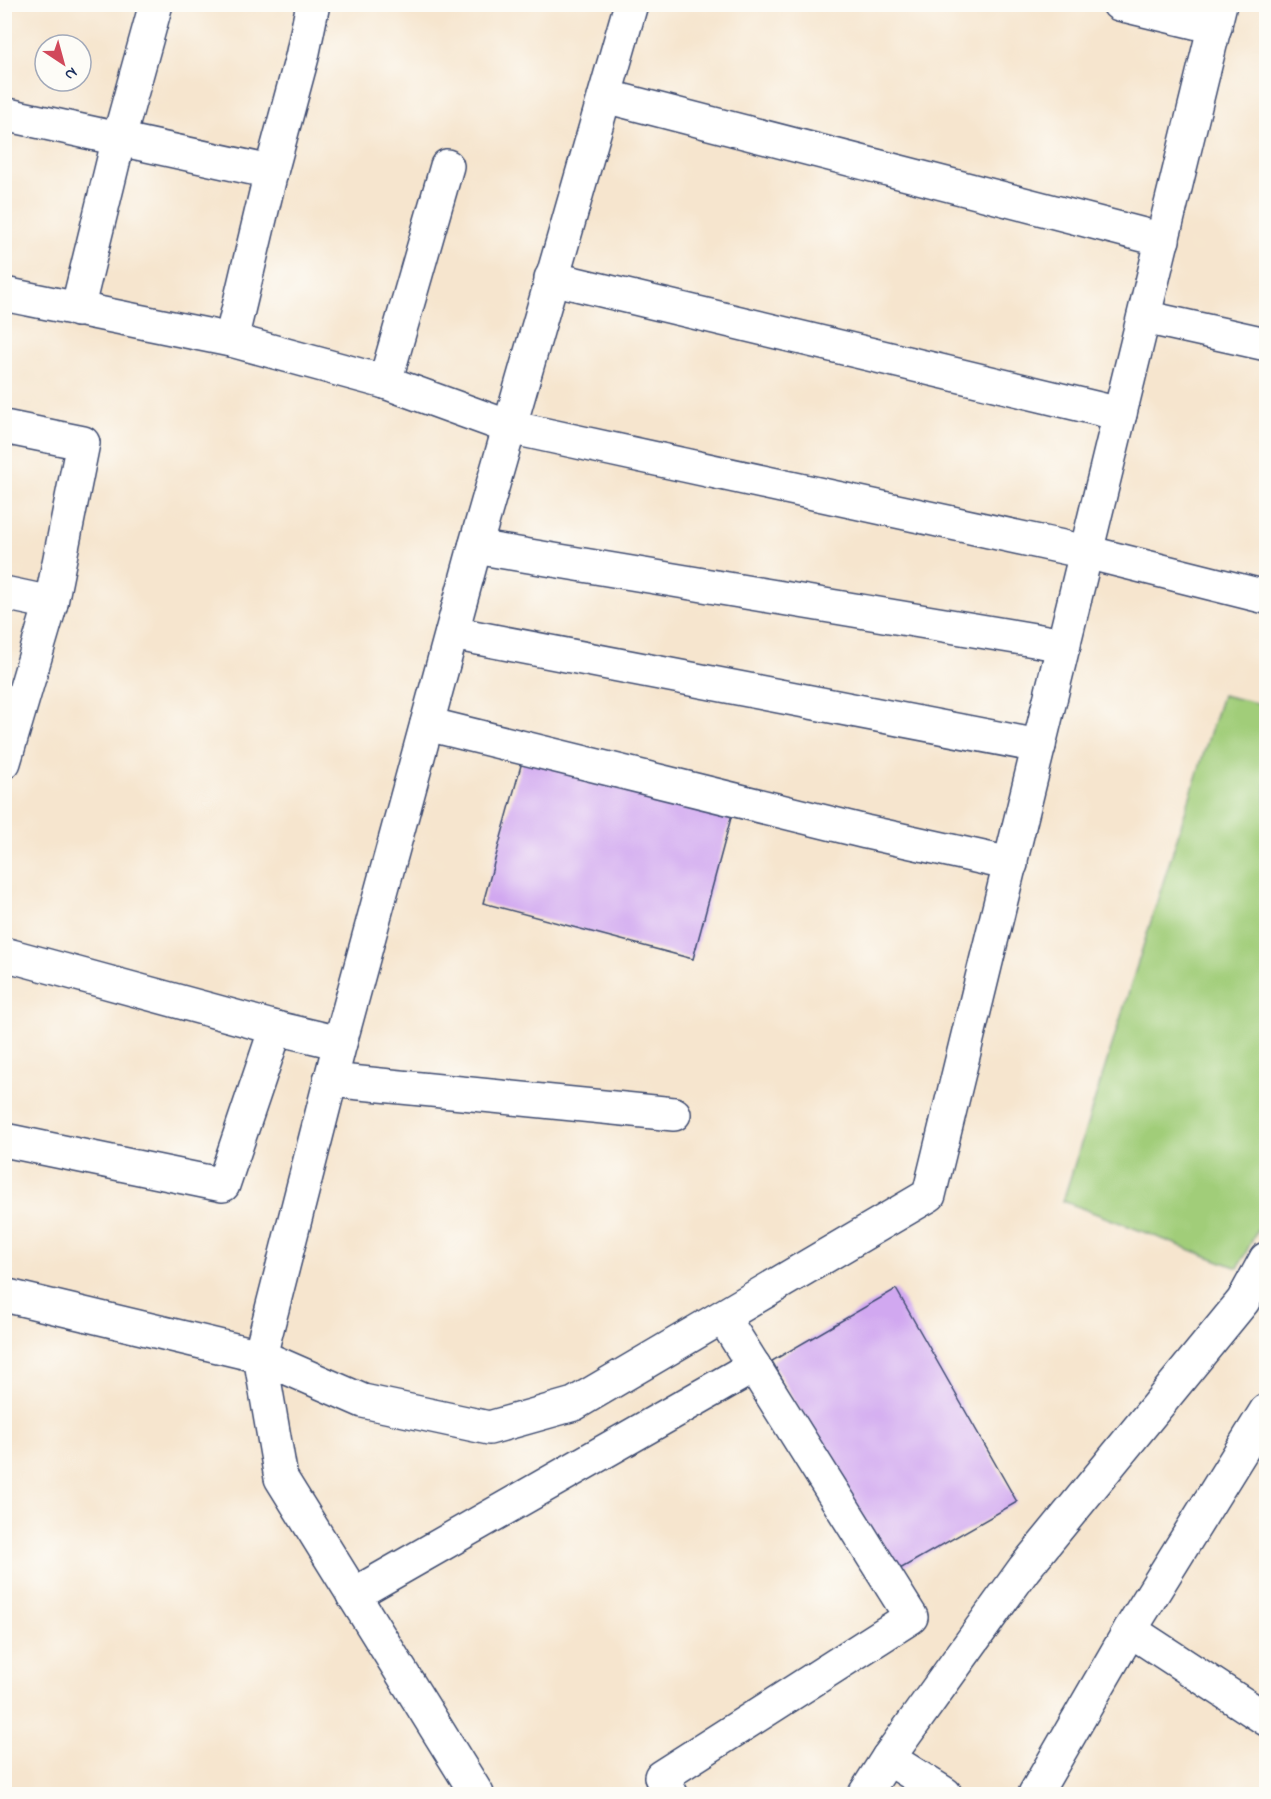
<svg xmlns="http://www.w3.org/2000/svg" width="1271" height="1799" font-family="'Indie Flower',sans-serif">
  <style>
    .grass { fill: #a1cd79; stroke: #5e7e6c; stroke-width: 1.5 }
    .building { fill: #d1a8f0 }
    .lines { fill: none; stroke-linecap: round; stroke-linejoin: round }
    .minor-casing { stroke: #3c4a6f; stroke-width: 36 }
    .minor { stroke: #fff; stroke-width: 33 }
  </style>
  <rect width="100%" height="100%" fill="#fdfcf7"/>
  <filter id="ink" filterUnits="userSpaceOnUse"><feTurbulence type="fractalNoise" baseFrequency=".0167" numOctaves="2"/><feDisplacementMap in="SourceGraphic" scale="12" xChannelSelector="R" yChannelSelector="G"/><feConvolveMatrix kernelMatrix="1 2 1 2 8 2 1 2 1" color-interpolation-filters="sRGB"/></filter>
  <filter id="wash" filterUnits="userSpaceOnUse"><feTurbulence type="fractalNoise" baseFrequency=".008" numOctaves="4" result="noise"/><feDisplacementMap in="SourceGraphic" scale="24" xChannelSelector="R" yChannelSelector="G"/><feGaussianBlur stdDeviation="1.35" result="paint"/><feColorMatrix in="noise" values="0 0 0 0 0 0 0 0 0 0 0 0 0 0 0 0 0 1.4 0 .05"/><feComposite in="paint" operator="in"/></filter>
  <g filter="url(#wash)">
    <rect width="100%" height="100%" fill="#f6e5ce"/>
    <polygon class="grass" points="1222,695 1266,705 1266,1213 1238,1268 1063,1201"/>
    <g id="blocks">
      <g class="building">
        <polygon points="523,758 732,814 693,959 483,903"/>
        <polygon points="896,1289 1017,1502 893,1573 772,1361"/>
      </g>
    </g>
  </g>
  <g filter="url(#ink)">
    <use href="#blocks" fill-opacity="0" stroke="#3c4a6f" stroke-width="1.5"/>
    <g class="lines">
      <g class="minor-casing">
        <g id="minor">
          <polyline points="1119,4 1215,27"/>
          <polyline points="605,96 1163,240"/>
          <polyline points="4,114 271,172"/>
          <polyline points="551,278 1120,414"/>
          <polyline points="4,294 231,340 385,382 509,427 1086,552 1266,597"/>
          <polyline points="77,310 119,138 156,4"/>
          <polyline points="1144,317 1266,344"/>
          <polyline points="231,340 271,172 302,57 313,4"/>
          <polyline points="385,382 447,166"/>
          <polyline points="4,427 83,443 51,603 4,762"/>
          <polyline points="475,547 1064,645"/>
          <polyline points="4,593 51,603"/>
          <polyline points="452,633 1039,746"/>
          <polyline points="427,724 866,832 1011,864"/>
          <polyline points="4,954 276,1028 340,1043"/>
          <polyline points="330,1080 674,1114"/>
          <polyline points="4,1140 223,1185 276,1028"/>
          <polyline points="4,1295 260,1356 363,1401 489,1428 574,1404 929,1195 1220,4"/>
          <polyline points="353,1595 754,1366"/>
          <polyline points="1130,1630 1266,1719"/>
          <polyline points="888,1758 945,1794"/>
          <polyline points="477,1794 281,1478 260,1356 340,1043 475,547 631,4"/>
          <polyline points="671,1794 661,1777 911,1617 723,1317"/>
          <polyline points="865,1794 888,1758 1024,1569 1243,1301 1266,1259"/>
          <polyline points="1035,1794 1130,1630 1266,1411"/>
        </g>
      </g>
      <use href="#minor" class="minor"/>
    </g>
  </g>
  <rect width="1271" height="1799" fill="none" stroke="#fdfcf7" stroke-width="24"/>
  <g transform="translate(63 63) rotate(144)"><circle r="28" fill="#fdfcf7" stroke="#a3aaba" stroke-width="1.5"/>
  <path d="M0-4.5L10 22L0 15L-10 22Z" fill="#d1495b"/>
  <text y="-9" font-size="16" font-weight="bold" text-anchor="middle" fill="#1b2f5e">N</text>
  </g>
</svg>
